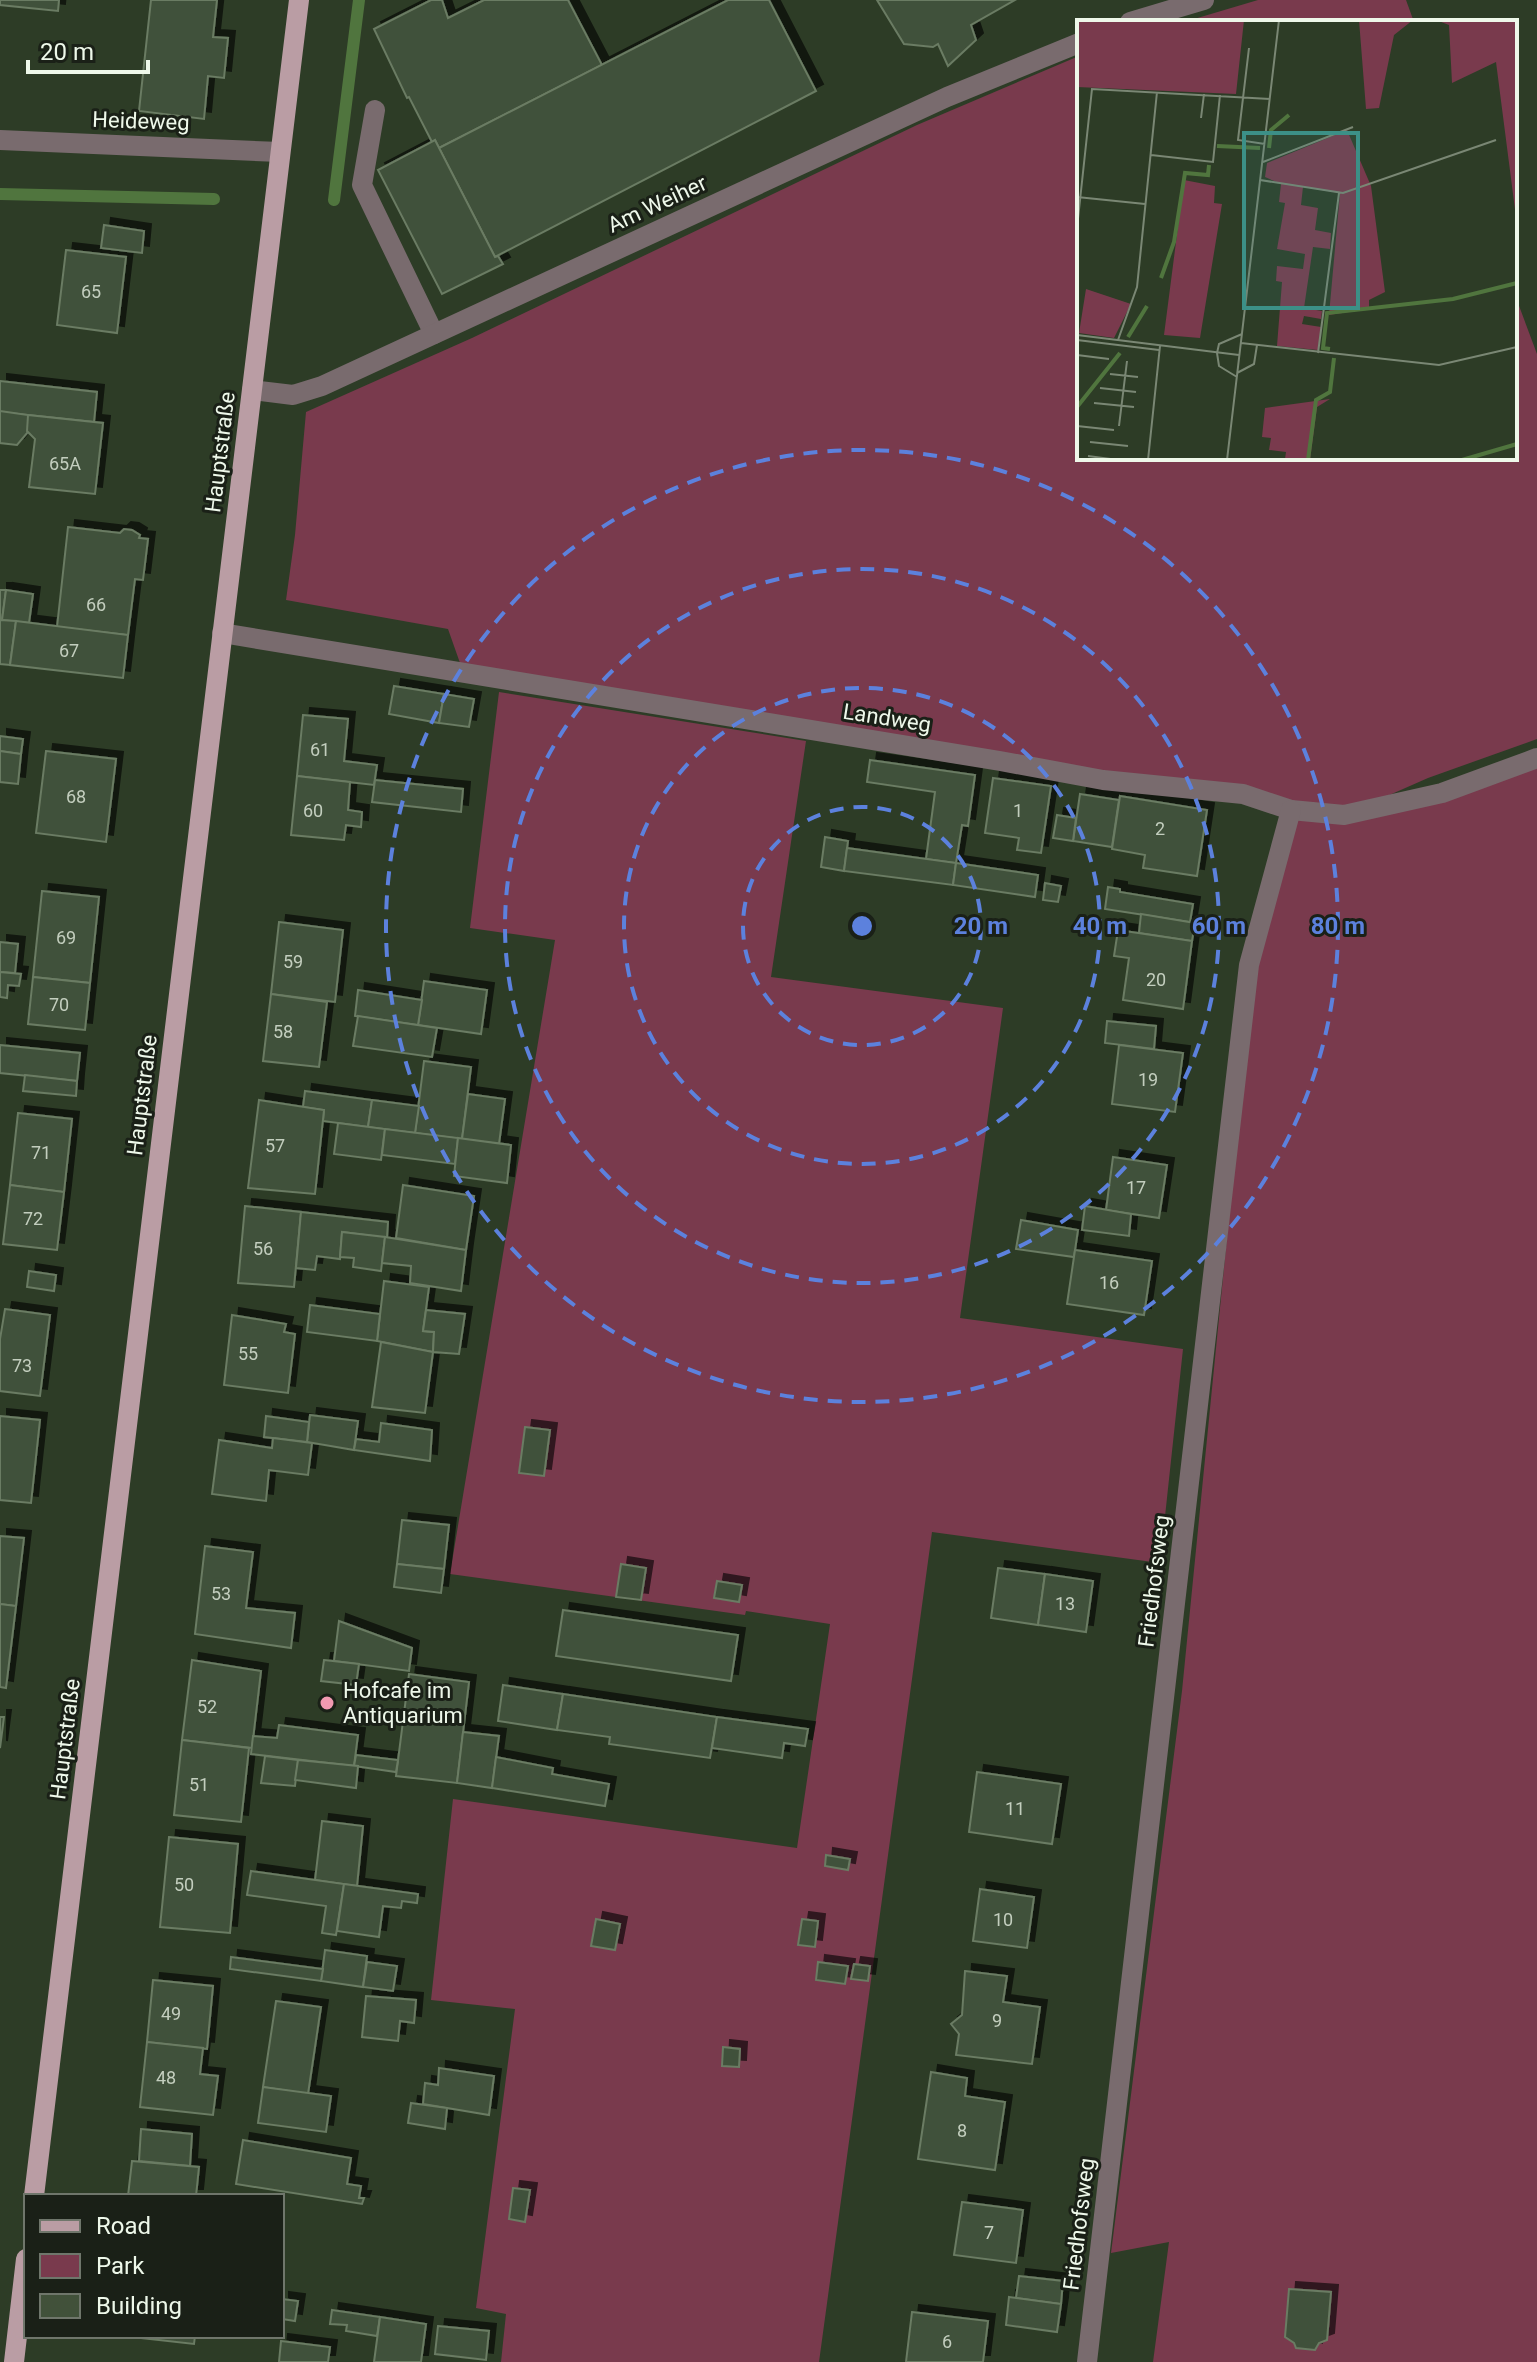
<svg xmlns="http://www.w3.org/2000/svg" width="1537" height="2362" font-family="Roboto,sans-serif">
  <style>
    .green { fill: #793a4d }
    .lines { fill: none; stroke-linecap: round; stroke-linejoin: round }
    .stream { stroke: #50753e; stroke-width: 12 }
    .building { fill: #41513a; stroke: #6a7b63; stroke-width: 2; filter: url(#shadow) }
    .minor { stroke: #796b6e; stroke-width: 20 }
    .major { stroke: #ba9da4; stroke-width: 20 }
    .ring { fill: none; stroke: #5c81dd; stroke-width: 4; stroke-dasharray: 14 10 }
    .poi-dot { fill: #f19ab1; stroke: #1a2017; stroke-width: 3 }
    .labels { text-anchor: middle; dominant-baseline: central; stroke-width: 6; stroke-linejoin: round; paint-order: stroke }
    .number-label { font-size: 18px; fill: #c3cebe }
    .street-label { font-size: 22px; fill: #eef8ea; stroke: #1a2017 }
    .poi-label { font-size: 22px; fill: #eef8ea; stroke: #1a2017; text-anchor: start }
    .inset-river { fill: none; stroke: #50753e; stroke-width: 4 }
    .inset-road { fill: none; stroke: #7a8774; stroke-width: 2 }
    .view { fill: #3c9087; fill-opacity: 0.15; stroke: #3c9087; stroke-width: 4 }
    .inset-edge { fill: none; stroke: #eef8ea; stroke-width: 4 }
    .centre { fill: #5c81dd; stroke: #1a2017; stroke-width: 4 }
    .ring-label { font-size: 24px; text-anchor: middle; font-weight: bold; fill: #5c81dd; stroke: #1a2017; stroke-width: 6; stroke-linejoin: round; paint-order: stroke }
  </style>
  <defs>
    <filter id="shadow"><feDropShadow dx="7" dy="-7" stdDeviation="0" flood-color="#0009"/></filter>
  </defs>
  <rect width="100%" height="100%" fill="#2d3c26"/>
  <g class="green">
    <polygon points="1258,0 1406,0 1414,22 1184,22"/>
    <polygon points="1079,56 1079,458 1515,458 1515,295 1537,354 1537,739 1428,778 1344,815 460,663 448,629 286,600 295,535 306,412 472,338 917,125"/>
    <polygon points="499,692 806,741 771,977 1003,1008 960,1318 1183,1349 1160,1563 932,1532 819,2362 501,2362 506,2314 476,2308 515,2009 431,2000 453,1799 797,1848 830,1624 746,1611 745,1615 450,1574 555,940 470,928"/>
    <polygon points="1537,763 1537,2362 1153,2362 1169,2242 1111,2253 1182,1691 1254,965 1294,814 1342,819"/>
  </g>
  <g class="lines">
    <g class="stream">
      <polyline points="0,194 214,199"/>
      <polyline points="334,200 359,0"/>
    </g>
  </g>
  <g class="building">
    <polygon points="0,0 59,0 58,11 0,5"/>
    <polygon points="151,0 217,0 213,37 228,38 224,78 208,76 204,119 139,111"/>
    <polygon points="431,0 442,0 448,18 484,0 568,0 602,65 439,148 435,140 432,142 409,97 407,98 374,29"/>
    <polygon points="728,0 769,0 816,91 495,257 439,148"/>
    <polygon points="877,0 1015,0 971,25 976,40 948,66 938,44 933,47 904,44"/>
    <polygon points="435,140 495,257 498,256 503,264 442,294 378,170"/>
    <polygon points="104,225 144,231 142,253 101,248"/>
    <polygon points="66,250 126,257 117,333 57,325"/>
    <polygon points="0,381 97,392 94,422 0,412"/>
    <polygon points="0,411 28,415 28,432 17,445 0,443"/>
    <polygon points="28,415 103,423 95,494 29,487 35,439 27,431"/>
    <polygon points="68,527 120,533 124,529 132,530 140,535 139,538 148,539 143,580 135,579 128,635 57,627"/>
    <polygon points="0,590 6,590 2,620 0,620"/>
    <polygon points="6,590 33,594 29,623 2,620"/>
    <polygon points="0,620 16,621 10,665 0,664"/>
    <polygon points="16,621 128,635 123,678 10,665"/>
    <polygon points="394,686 444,694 439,723 389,714"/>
    <polygon points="444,694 474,699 469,727 439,723"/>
    <polygon points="303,715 348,719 344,761 377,765 374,785 297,776"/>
    <polygon points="0,736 23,739 21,754 0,751"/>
    <polygon points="0,751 21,754 18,784 0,782"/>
    <polygon points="46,751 116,759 106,842 36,833"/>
    <polygon points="870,760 975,775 968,826 962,825 956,863 926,859 935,792 867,782"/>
    <polygon points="297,776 350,782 348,810 362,812 361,827 346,825 344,840 291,835"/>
    <polygon points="993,778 1051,786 1041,853 1017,850 1019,838 985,833"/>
    <polygon points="375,780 463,789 461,812 372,802"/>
    <polygon points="1080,794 1119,800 1112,847 1073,841"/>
    <polygon points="1120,796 1207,810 1197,876 1143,868 1145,855 1112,849"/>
    <polygon points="1057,815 1076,818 1073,841 1053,838"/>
    <polygon points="825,837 848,841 844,871 821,867"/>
    <polygon points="847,848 956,863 953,885 844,871"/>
    <polygon points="956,863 1038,875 1035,897 953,885"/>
    <polygon points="1045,883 1061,886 1058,902 1043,900"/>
    <polygon points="1108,887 1120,889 1120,892 1193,904 1190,922 1105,909"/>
    <polygon points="42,891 99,897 90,983 33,977"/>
    <polygon points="1141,914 1195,923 1192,941 1139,933"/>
    <polygon points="279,922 343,930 335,1002 271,994"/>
    <polygon points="1118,930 1192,941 1183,1009 1123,1000 1129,958 1114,956"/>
    <polygon points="0,942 18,944 15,973 0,972"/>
    <polygon points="0,972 21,974 19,986 8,985 7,998 0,997"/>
    <polygon points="33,977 90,983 85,1030 28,1024"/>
    <polygon points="424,981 487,990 481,1034 418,1025"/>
    <polygon points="358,990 422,1000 418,1025 355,1016"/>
    <polygon points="271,994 327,1002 319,1067 263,1061"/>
    <polygon points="358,1016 437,1028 432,1057 353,1046"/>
    <polygon points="1107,1021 1156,1026 1154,1049 1105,1043"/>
    <polygon points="0,1045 80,1053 77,1081 0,1073"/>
    <polygon points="1119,1045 1183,1053 1175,1112 1112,1104"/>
    <polygon points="424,1061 471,1067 462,1139 415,1133"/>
    <polygon points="25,1075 77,1081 76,1096 23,1091"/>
    <polygon points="305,1091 372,1100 368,1127 323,1121 324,1110 303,1107"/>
    <polygon points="468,1094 505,1099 499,1144 462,1139"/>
    <polygon points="259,1100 324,1110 315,1194 248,1188"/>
    <polygon points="372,1100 419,1106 415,1133 368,1127"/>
    <polygon points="18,1113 72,1119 64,1192 10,1185"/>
    <polygon points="338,1123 385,1129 381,1160 334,1154"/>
    <polygon points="385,1129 458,1138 455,1164 382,1155"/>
    <polygon points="458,1138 511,1145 507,1183 454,1176"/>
    <polygon points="1113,1157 1167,1165 1159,1218 1106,1210"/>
    <polygon points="10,1185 64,1192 57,1250 3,1244"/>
    <polygon points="403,1185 474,1196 466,1250 396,1238"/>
    <polygon points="245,1206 301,1212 294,1287 238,1283"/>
    <polygon points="1085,1206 1131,1214 1129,1236 1082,1230"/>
    <polygon points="301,1212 388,1222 387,1238 342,1232 340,1259 317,1256 315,1270 296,1268"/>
    <polygon points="1021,1220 1078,1230 1074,1257 1016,1249"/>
    <polygon points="342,1232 385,1237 381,1271 353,1267 354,1258 340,1257"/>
    <polygon points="385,1237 466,1250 461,1291 410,1283 411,1266 382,1263"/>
    <polygon points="1075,1250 1152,1261 1144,1315 1067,1304"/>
    <polygon points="29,1271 56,1275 54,1291 27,1287"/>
    <polygon points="384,1281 429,1287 423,1331 434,1332 433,1352 377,1341"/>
    <polygon points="310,1305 380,1314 377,1341 307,1332"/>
    <polygon points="5,1309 50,1315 40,1396 0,1391 0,1339"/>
    <polygon points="426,1310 465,1314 459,1354 433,1352 434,1332 423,1331"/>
    <polygon points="232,1315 286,1324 284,1332 295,1334 288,1393 224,1385"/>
    <polygon points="381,1342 433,1352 425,1413 372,1407"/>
    <polygon points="310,1415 358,1421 354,1450 307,1442"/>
    <polygon points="0,1416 40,1420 31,1503 0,1500"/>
    <polygon points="266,1416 309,1422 307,1442 264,1437"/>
    <polygon points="381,1423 432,1430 430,1461 354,1450 356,1439 379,1442"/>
    <polygon points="525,1427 550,1430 544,1476 519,1473"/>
    <polygon points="273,1438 312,1443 308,1475 269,1470 266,1501 212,1494 219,1440 272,1448"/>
    <polygon points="402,1520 449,1525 444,1569 397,1564"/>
    <polygon points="0,1536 24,1538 16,1606 0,1604"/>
    <polygon points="205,1546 253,1552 246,1608 295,1613 291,1648 195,1634"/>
    <polygon points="397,1564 444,1569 441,1593 394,1587"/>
    <polygon points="621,1564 646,1568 641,1600 616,1597"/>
    <polygon points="998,1568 1045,1574 1038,1625 991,1618"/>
    <polygon points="1045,1574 1093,1581 1086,1632 1038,1625"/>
    <polygon points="717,1581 742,1585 739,1602 714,1598"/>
    <polygon points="0,1604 16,1606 6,1688 0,1687"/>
    <polygon points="563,1610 738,1635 731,1681 556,1656"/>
    <polygon points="339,1621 412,1648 409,1671 334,1661"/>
    <polygon points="192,1660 261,1671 252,1748 182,1740"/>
    <polygon points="324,1660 359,1664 356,1685 321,1681"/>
    <polygon points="409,1674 469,1682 457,1783 396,1776"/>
    <polygon points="503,1685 563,1694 557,1730 498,1721"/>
    <polygon points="563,1694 717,1717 710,1758 609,1744 610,1737 557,1730"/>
    <polygon points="0,1717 4,1717 0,1748"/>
    <polygon points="717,1717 808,1729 805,1746 784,1743 782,1758 712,1748"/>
    <polygon points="279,1725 358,1735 354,1766 251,1754 253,1736 277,1738"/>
    <polygon points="463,1732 499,1736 492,1788 457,1783"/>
    <polygon points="182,1740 249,1748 241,1822 174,1815"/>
    <polygon points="356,1755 398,1760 396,1772 354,1766"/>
    <polygon points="265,1756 298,1760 295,1786 261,1783"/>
    <polygon points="496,1757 553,1768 552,1774 609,1784 605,1806 492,1788"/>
    <polygon points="298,1760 358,1766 356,1788 295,1780"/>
    <polygon points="977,1772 1061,1784 1052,1844 969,1832"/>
    <polygon points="322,1821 363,1826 357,1886 315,1880"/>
    <polygon points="169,1837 238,1844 230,1933 160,1927"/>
    <polygon points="826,1855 850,1859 848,1870 825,1866"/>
    <polygon points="251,1871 344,1884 336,1935 322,1933 326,1906 247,1895"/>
    <polygon points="344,1884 418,1894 417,1903 402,1901 401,1908 383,1906 379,1937 337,1931"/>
    <polygon points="980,1889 1034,1897 1027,1948 973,1941"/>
    <polygon points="596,1919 620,1924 615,1950 591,1946"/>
    <polygon points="802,1919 818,1921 815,1947 798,1945"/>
    <polygon points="325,1950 367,1956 363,1987 321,1981"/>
    <polygon points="231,1957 323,1969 321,1981 230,1969"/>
    <polygon points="367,1962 397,1966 393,1991 363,1987"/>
    <polygon points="818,1962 848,1966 845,1984 816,1980"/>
    <polygon points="854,1964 870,1966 868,1981 851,1979"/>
    <polygon points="965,1971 1007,1976 1003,2002 1040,2007 1032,2064 956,2055 959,2034 951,2024 962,2015"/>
    <polygon points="153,1980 213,1986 207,2049 147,2042"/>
    <polygon points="366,1996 416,2000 414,2023 400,2021 398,2041 362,2037"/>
    <polygon points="276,2001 321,2007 308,2094 263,2087"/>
    <polygon points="147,2042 203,2048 200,2074 218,2076 213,2115 140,2107"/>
    <polygon points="723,2047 740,2049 739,2067 722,2066"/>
    <polygon points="439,2068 494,2076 489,2115 423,2104 425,2083 438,2085"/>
    <polygon points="931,2072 967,2078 965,2096 1005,2102 995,2170 918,2159"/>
    <polygon points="263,2087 331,2096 326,2132 258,2123"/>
    <polygon points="411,2103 447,2108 445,2129 408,2123"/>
    <polygon points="141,2129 192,2134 190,2166 139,2161"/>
    <polygon points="243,2140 351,2158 347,2184 361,2186 359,2198 364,2198 362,2204 236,2184"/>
    <polygon points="132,2161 199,2167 196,2196 128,2196"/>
    <polygon points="513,2188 530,2190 525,2222 509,2219"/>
    <polygon points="962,2202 1023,2210 1016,2263 954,2255"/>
    <polygon points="1019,2276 1063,2281 1061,2304 1016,2298"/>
    <polygon points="1289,2289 1331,2292 1327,2340 1319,2343 1315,2350 1296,2348 1294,2343 1285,2337"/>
    <polygon points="1009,2297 1061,2304 1057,2332 1006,2325"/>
    <polygon points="282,2299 298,2301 295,2321 282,2319"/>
    <polygon points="332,2310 380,2317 377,2336 346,2331 347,2325 330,2324"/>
    <polygon points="912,2312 988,2321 983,2362 906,2362"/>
    <polygon points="380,2317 426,2324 421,2362 374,2362"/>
    <polygon points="438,2326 489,2331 486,2360 435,2354"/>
    <polygon points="123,2336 195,2336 194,2344"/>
    <polygon points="281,2341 330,2347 328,2362 279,2362"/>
  </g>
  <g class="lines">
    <g class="minor">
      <polyline points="1130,22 1204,0"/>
      <polyline points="375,110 362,185 434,334"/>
      <polyline points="0,140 280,152"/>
      <polyline points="252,390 293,395 322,386 947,97 1079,43"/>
      <polyline points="222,633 1000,761 1103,780 1243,794 1291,810 1344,815 1442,793 1537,758"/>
      <polyline points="1087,2362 1249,965 1291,810"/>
    </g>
    <g class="major">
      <polyline points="34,2196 299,0"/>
      <polyline points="14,2362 26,2259"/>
    </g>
  </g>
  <g class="ring">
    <circle cx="862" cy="926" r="119"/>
    <circle cx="862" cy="926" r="238"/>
    <circle cx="862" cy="926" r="357"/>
    <circle cx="862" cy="926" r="476"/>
  </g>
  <circle class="poi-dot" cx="327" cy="1703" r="8"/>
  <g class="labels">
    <g class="number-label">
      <text x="91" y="291">65</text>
      <text x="65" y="463">65A</text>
      <text x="96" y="604">66</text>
      <text x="69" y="650">67</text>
      <text x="320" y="749">61</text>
      <text x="76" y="796">68</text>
      <text x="313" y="810">60</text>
      <text x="1018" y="810">1</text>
      <text x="1160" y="828">2</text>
      <text x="66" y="937">69</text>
      <text x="293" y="961">59</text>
      <text x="1156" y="979">20</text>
      <text x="59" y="1004">70</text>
      <text x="283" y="1031">58</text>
      <text x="1148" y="1079">19</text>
      <text x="275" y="1145">57</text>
      <text x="41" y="1152">71</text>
      <text x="1136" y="1187">17</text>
      <text x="33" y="1218">72</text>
      <text x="263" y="1248">56</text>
      <text x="1109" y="1282">16</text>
      <text x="248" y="1353">55</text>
      <text x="22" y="1365">73</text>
      <text x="221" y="1593">53</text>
      <text x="1065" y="1603">13</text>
      <text x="207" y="1706">52</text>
      <text x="199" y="1784">51</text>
      <text x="1015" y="1808">11</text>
      <text x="184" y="1884">50</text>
      <text x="1003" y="1919">10</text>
      <text x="171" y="2013">49</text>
      <text x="997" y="2020">9</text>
      <text x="166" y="2077">48</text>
      <text x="962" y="2130">8</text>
      <text x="989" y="2232">7</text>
      <text x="947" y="2341">6</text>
    </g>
    <g class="street-label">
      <text transform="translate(141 121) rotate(2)">Heideweg</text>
      <text transform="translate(657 204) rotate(-25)">Am Weiher</text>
      <text transform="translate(220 452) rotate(-83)">Hauptstraße</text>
      <text transform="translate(887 718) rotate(9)">Landweg</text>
      <text transform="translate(142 1095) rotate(-83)">Hauptstraße</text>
      <text transform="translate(1154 1581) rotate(-83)">Friedhofsweg</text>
      <text transform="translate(65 1739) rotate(-83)">Hauptstraße</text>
      <text transform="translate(1079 2224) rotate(-83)">Friedhofsweg</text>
    </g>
    <g class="poi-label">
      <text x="343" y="1690">Hofcafe im<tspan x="343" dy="25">Antiquarium</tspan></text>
    </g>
  </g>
  <g transform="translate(1077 20)">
    <rect width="440" height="440" fill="#2d3c26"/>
    <path d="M0 0H167L159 74 0 67ZM282 0H336L317 15 302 88 289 89ZM359 0H440V205L419 42 375 63 372 5ZM270 110 294 166 308 272 292 280V289L252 295 263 173 226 167 224 185 241 188 238 210 254 213 253 229 236 227 227 288 245 291 244 299 227 296 225 304 244 307 241 330 200 326 205 262 199 261 200 246 226 249 228 234 200 229 208 183 202 182 204 164 188 157 190 143ZM107 160 138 166 137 183 145 184 123 318 87 315ZM9 269 54 284 37 318 2 313ZM253 379 240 387 233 440H192L208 439 209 432 192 430 194 418 185 417 188 388Z" fill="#793a4d"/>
    <path class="inset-river" d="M140 126 183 128M192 128 194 110 212 95M84 258 97 222 108 153 131 155 132 145M51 317 70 286M253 329 246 328 250 293 376 279 440 263M0 387 43 333M231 440 239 380 253 372 257 338M385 440 440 424"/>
    <path class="inset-road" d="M172 28 161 120 188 124M124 98 127 74M74 135 136 142 143 75M186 142 276 107M183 160 266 173 419 120M0 177 68 184M0 208 15 69 193 79M0 315 162 335M0 320 82 330M41 320 60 267 80 72M164 323 362 345 440 327M241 333 262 173M0 335 32 339M160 353 177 344 180 325M33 354 61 357M160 357 142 346 140 333 142 324 165 314M23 368 59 372M17 383 57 387M0 406 37 410M42 406 50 341M13 422 51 426M11 436 41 440M71 440 83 326M150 440 202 0"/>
    <path class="view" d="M167 113H281V288H167Z"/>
    <rect width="440" height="440" class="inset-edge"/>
  </g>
  <circle cx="862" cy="926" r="12" class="centre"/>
  <g class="ring-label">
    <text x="981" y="934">20 m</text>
    <text x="1100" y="934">40 m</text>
    <text x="1219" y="934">60 m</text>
    <text x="1338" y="934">80 m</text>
  </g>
  <rect x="24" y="2194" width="260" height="144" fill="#1a2017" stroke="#6f766b" stroke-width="2"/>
  <rect x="40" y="2220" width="40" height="12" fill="#ba9da4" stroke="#6f766b" stroke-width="2"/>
  <text x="96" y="2234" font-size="24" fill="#eef8ea">Road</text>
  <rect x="40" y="2254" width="40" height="24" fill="#793a4d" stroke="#6f766b" stroke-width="2"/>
  <text x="96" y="2274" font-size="24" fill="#eef8ea">Park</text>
  <rect x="40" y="2294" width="40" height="24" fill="#41513a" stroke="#6f766b" stroke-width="2"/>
  <text x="96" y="2314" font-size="24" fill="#eef8ea">Building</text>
  <path d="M28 60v12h120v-12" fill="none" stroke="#eef8ea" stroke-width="4"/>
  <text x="40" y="60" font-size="24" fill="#eef8ea" stroke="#1a2017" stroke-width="6" paint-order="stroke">20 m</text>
</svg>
